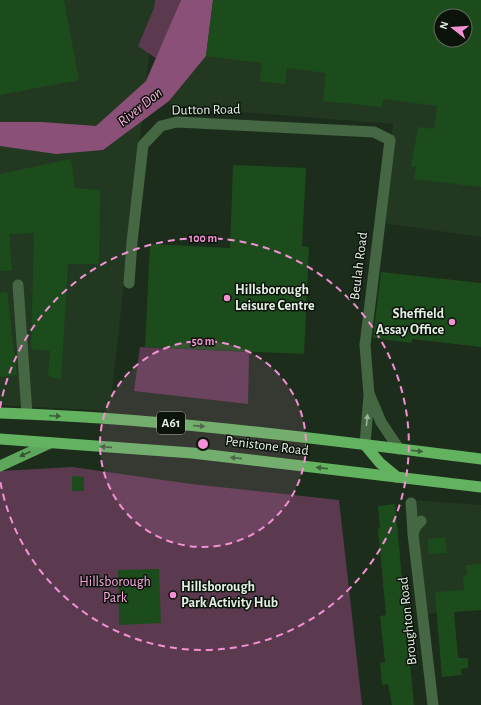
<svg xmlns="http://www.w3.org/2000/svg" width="481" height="705" font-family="'Alegreya Sans',sans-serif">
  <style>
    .built { fill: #223821; fill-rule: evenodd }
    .green { fill: #5b3a50 }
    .water { fill: #8a5077 }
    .building { fill: #1d4c1c; fill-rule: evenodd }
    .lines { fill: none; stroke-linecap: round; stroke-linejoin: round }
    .minor { stroke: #456744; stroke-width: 11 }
    .primary { stroke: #5ea65b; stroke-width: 11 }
    .trunk { stroke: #62b260; stroke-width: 11 }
    .oneway { fill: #366236 }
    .oneway2 { fill: #9cb29b }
    .oneway3 { fill: #30552f }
    .ring { fill: none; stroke: #f491d4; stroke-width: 2; stroke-dasharray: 7 5 }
    .poi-dot { fill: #f491d4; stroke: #0b130b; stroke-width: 1.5 }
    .labels { text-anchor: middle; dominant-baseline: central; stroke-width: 3; stroke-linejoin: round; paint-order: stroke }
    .shield { fill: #0b130b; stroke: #a3ada2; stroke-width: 1 }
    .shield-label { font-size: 13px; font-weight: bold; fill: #e4efe3 }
    .street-label { font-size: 14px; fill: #e4efe3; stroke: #0b130b }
    .poi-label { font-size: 14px; font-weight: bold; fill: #e4efe3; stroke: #0b130b; text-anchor: start }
    .park-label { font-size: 14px; fill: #fca7e0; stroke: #0b130b }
    .water-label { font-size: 15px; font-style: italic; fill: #fea9e2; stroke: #0b130b }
    .centre { fill: #f491d4; stroke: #0b130b; stroke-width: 2 }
    .ring-label { font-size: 12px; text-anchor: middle; font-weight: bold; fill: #f491d4; stroke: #0b130b; stroke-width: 3; stroke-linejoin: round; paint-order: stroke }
  </style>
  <rect width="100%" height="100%" fill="#1c2d1b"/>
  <g class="built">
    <polygon points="0,0 155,0 110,411 0,405"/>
    <path d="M213 0H481V237L383 223 393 124 204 109H171L169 101 206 56ZM441 16H465V40H441Z"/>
    <polygon points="411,500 481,505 481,610 420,614"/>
  </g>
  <g class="green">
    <polygon points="155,0 181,0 157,59 138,46 154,8"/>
    <polygon points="140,347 249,352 248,404 134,391"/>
    <polygon points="72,467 191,484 339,500 362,705 0,705 0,471"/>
  </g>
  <polygon class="water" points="181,0 213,0 206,56 169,101 103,150 56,154 0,146 0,122 42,122 96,126 146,81"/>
  <g class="building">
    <polygon points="0,0 64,0 79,80 0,95"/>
    <path d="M213 0H481V187L414 179 416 167H411L418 127 434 129 437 106 383 99 382 107 323 101 326 73 287 68 285 84 260 81 262 63 206 56ZM441 16H465V40H441Z"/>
    <polygon points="71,159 75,188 100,190 99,264 68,264 61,380 48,376 50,351 31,349 34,233 9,234 12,271 0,271 0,174"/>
    <polygon points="233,165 306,168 302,246 309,247 304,354 145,347 150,244 230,248"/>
    <polygon points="381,272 481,283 481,347 412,339 412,343 373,338"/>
    <polygon points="7,292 17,375 0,377 0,293"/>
    <polygon points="72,476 84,477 84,491 72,491"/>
    <polygon points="395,504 414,705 392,705 388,684 382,685 380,663 385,662 380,616 386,615 378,528 380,528 378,506"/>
    <polygon points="445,537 447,553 429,554 428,539"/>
    <polygon points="481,564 481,610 454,612 458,658 468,658 468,668 461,669 462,675 442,677 435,592 464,590 463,575 467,575 466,565"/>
    <polygon points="159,569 161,623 119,625 118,570"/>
  </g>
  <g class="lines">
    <g class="minor">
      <polyline points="129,283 132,242 143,145 161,126 177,122 374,132 390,140 365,345 369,395 365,445"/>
      <polyline points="18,285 27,414"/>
      <polyline points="370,396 381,422 399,449"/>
      <polyline points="411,503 413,533"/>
      <polyline points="421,521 416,526 413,534 433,705"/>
    </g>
    <polyline class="primary" points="0,466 50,443"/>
    <g class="trunk">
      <path d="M0 413C161 418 321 439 481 459"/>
      <polyline points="0,439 192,453 481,487"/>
      <polyline points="365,445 380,463 397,477"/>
    </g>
  </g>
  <defs><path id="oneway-solid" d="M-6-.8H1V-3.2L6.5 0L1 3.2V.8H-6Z"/></defs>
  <g class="oneway">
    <use href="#oneway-solid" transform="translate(55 416) rotate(3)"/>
    <use href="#oneway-solid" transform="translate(199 426) rotate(5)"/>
    <use href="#oneway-solid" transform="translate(106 447) rotate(-176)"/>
    <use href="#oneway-solid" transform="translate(417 451) rotate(7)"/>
    <use href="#oneway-solid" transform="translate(236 458) rotate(-174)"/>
    <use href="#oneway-solid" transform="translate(322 468) rotate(-173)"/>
  </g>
  <use class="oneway2" href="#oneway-solid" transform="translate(367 420) rotate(-84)"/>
  <use class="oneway3" href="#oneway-solid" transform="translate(25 454) rotate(156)"/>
  <circle cx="203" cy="444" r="103" fill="#f491d4" fill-opacity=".12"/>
  <g class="ring">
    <circle cx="203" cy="444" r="103"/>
    <path d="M0 408A206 206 0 1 1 0 480"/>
  </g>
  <g class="poi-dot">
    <circle cx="227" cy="298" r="4"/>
    <circle cx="452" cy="322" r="4"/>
    <circle cx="173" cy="595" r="4"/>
  </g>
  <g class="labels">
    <rect class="shield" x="157" y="412" width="28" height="22" rx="3"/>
    <g class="shield-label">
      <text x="171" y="423">A61</text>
    </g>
    <g class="street-label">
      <text transform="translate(206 110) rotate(-1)">Dutton Road</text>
      <text transform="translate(359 266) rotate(-83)">Beulah Road</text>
      <text transform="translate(267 446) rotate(7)">Penistone Road</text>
      <text transform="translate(408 621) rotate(-96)">Broughton Road</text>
    </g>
    <g class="poi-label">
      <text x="235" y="290">Hillsborough<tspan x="235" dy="16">Leisure Centre</tspan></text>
      <text x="444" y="314" text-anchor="end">Sheffield<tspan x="444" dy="16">Assay Office</tspan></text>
      <text x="181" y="587">Hillsborough<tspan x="181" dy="16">Park Activity Hub</tspan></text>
    </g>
    <g class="park-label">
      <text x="115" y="582">Hillsborough<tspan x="115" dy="16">Park</tspan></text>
    </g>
    <g class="water-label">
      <text transform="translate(140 107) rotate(-39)">River Don</text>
    </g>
  </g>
  <circle cx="203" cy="444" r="6" class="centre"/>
  <g class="ring-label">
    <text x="203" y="242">100 m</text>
    <text x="203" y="345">50 m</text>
  </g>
  <g transform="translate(453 28) rotate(287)"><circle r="19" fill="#0b130b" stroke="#626b61"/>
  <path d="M0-3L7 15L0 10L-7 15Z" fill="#f491d4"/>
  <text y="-6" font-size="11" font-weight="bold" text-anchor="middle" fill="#e4efe3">N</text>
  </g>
</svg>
